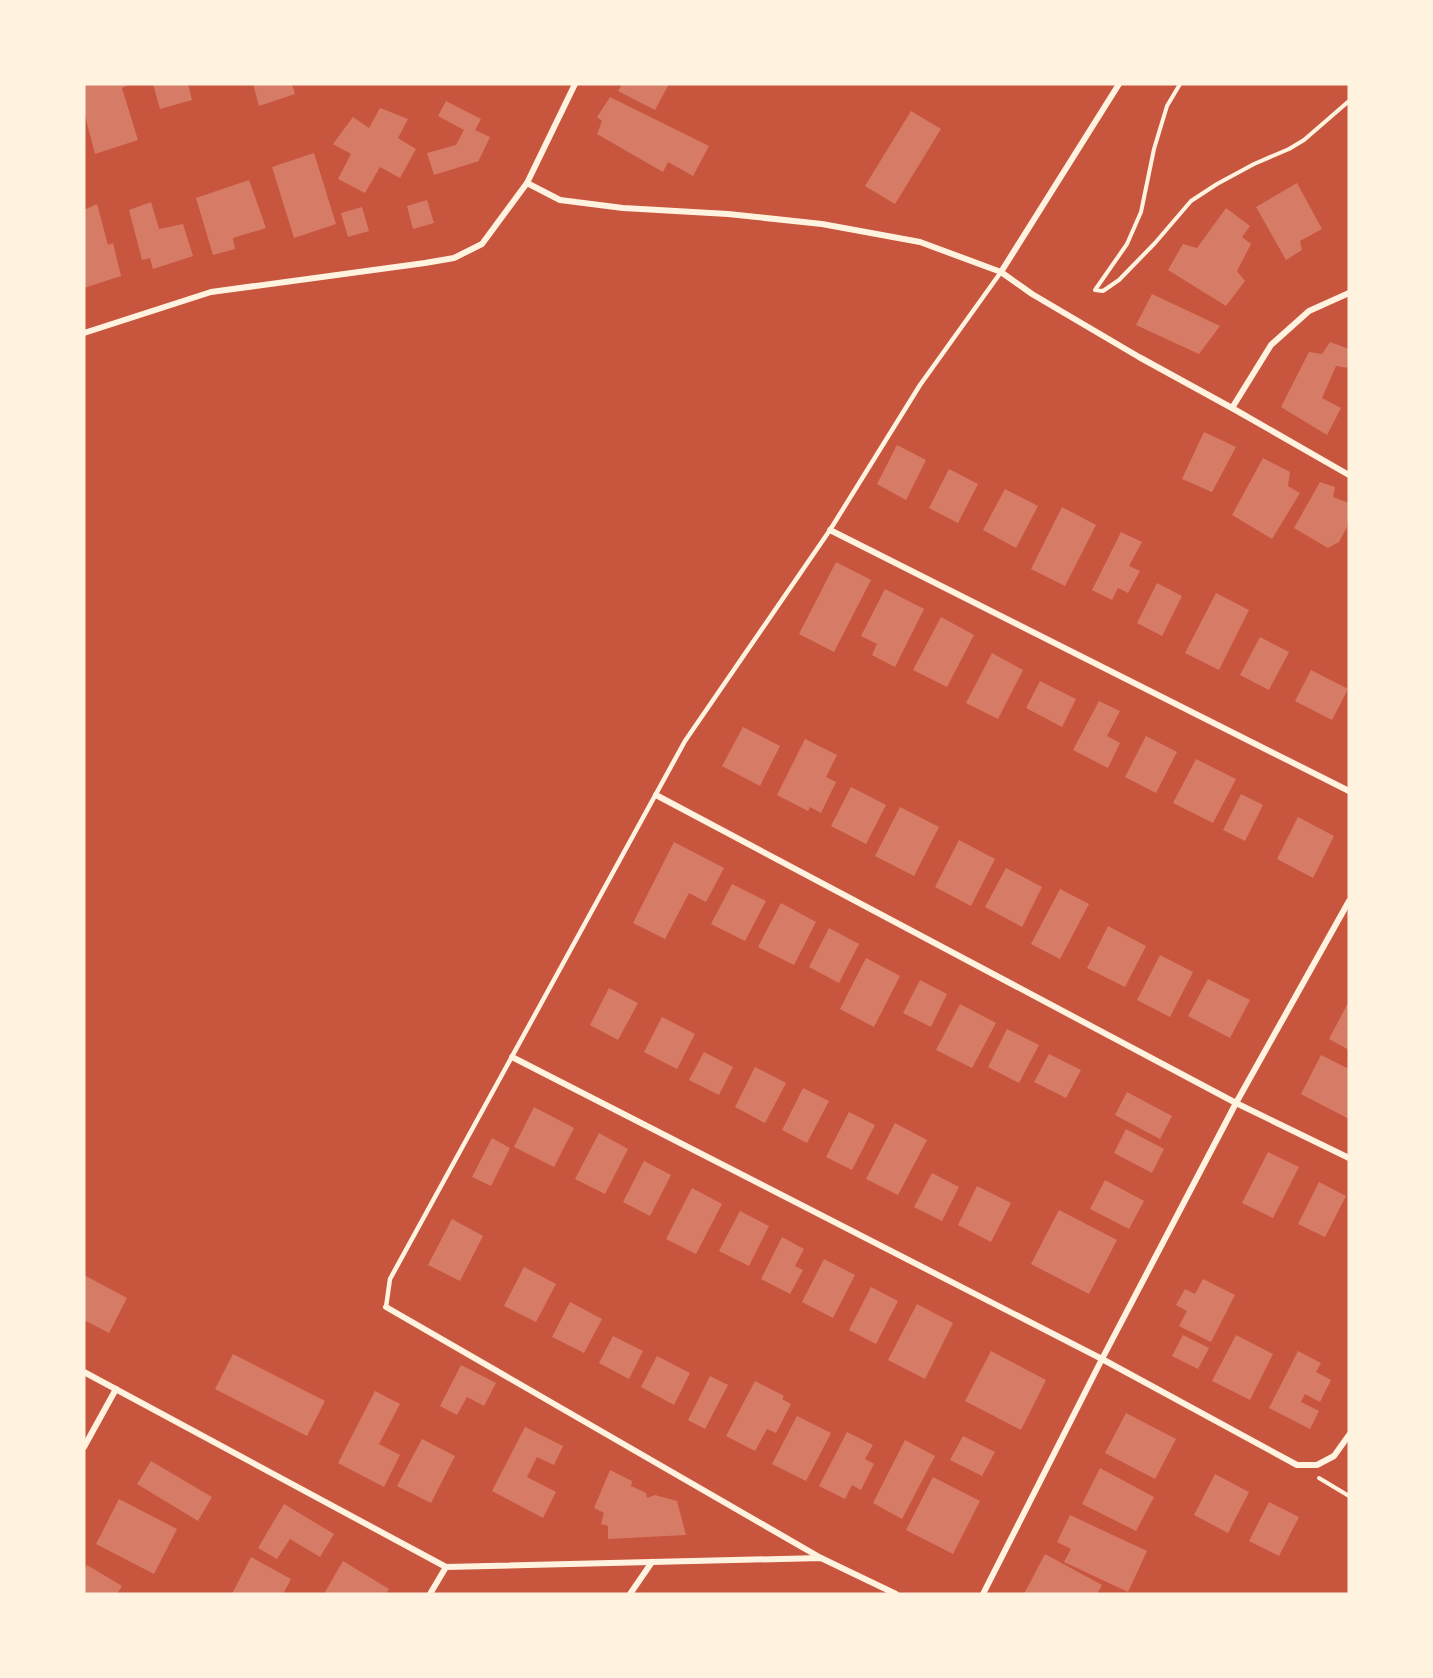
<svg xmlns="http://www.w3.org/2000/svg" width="1433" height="1678" font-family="Karla,sans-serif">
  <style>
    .building { fill: #d67c66 }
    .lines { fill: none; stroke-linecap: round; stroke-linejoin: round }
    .path { stroke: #fff3e0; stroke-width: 4 }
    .service { stroke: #fff3e0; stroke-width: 4.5 }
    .minor { stroke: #fff3e0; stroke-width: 6 }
  </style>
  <rect width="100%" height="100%" fill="#c8553d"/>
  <g class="building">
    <polygon points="84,84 130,84 122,88 138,140 95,154 84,112"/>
    <polygon points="153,84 188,84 192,100 160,109"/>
    <polygon points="253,84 292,84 295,94 259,106"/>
    <polygon points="622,84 669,84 655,110 618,91"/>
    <polygon points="610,97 709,146 693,176 668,162 663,172 597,134 602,121 597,117"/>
    <polygon points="446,101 481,119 475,130 490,137 479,160 479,161 434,175 427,153 456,145 464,130 438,116"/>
    <polygon points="380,108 408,119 398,138 416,149 400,178 380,167 365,193 338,179 351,154 333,144 353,117 369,128"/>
    <polygon points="911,111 941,129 895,204 865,186"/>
    <polygon points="314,153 336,224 294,238 272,167"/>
    <polygon points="249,180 266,228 233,238 235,249 213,255 196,198"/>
    <polygon points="1297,183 1322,229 1300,241 1302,250 1286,260 1256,207"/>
    <polygon points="427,200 434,223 413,229 407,206"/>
    <polygon points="151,202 159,229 183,224 193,256 153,269 150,258 142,260 129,210"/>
    <polygon points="97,204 108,245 113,243 121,276 84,288 84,210"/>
    <polygon points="362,207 369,231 348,237 341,213"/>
    <polygon points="1226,208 1250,226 1242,237 1251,244 1237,271 1245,281 1226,306 1168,270 1183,244 1197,248"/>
    <polygon points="1152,294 1220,326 1199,354 1136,325"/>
    <polygon points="1330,342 1349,349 1349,368 1336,366 1322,398 1341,408 1327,435 1281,407 1309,352 1322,354"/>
    <polygon points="1204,432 1236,447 1212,492 1182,479"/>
    <polygon points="897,445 926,460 906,500 877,484"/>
    <polygon points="1263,458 1290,472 1288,486 1300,493 1272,539 1232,515"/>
    <polygon points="949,469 978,484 958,523 929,508"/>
    <polygon points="1320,482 1335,487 1333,497 1349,503 1347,527 1339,542 1328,548 1294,528"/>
    <polygon points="1005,489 1038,506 1016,548 983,530"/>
    <polygon points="1062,507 1096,525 1065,586 1031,569"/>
    <polygon points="1121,532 1142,542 1129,566 1140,571 1128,593 1118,588 1112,600 1092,590"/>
    <polygon points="836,562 871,580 834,652 799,634"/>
    <polygon points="1157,583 1182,596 1162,636 1137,623"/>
    <polygon points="885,589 924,609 895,667 872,655 877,644 861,636"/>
    <polygon points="1216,593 1249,610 1219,670 1185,653"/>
    <polygon points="941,617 974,635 947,687 913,670"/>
    <polygon points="1260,637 1289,652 1269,690 1240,675"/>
    <polygon points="992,653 1023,670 998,719 966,703"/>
    <polygon points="1311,670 1348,689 1332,720 1295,701"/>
    <polygon points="1040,681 1076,699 1062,727 1026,708"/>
    <polygon points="1099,701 1120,711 1107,736 1120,743 1108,768 1073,750"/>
    <polygon points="743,727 780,746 760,786 722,766"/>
    <polygon points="1146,736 1177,752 1156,793 1125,777"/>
    <polygon points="805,739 837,755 826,777 836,782 821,813 810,807 808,811 777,795"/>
    <polygon points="1196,759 1236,779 1213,823 1173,803"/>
    <polygon points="851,787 886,805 866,844 831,826"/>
    <polygon points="1241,794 1263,805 1245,841 1223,830"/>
    <polygon points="900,807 939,827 914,876 875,856"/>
    <polygon points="1298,817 1334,836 1313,878 1277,859"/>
    <polygon points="959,840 995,859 971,906 935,887"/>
    <polygon points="674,842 724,868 706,902 689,893 665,939 633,923"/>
    <polygon points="1006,868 1042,887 1022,927 985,907"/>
    <polygon points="732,884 766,901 745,941 711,924"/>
    <polygon points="1060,889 1089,904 1060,959 1031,944"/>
    <polygon points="781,903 816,922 794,965 758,947"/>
    <polygon points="1108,926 1146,946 1125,987 1087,968"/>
    <polygon points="829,928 859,944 839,983 809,967"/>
    <polygon points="1160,955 1193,972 1170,1017 1137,1000"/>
    <polygon points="866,958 900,976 874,1027 840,1009"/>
    <polygon points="1208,979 1250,1000 1230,1038 1188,1016"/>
    <polygon points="920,980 947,994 931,1027 903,1013"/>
    <polygon points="609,988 638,1003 618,1040 590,1025"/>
    <polygon points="1349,1001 1349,1050 1329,1039"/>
    <polygon points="960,1004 996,1023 972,1068 936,1050"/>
    <polygon points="662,1017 695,1034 677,1069 644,1052"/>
    <polygon points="1007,1029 1039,1045 1019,1083 988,1067"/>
    <polygon points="704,1052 733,1067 719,1095 689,1080"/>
    <polygon points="1049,1054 1081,1070 1066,1098 1034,1082"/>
    <polygon points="1321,1055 1349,1069 1349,1119 1301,1094"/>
    <polygon points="755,1067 786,1083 765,1123 735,1107"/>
    <polygon points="803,1088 829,1101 807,1143 782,1130"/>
    <polygon points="1127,1092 1172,1116 1160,1139 1115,1115"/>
    <polygon points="534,1107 574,1128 554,1167 514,1147"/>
    <polygon points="849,1112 875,1125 852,1170 826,1157"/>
    <polygon points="895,1123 927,1140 898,1195 866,1179"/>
    <polygon points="1126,1129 1164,1149 1152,1173 1114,1153"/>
    <polygon points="599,1133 628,1149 605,1194 575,1179"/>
    <polygon points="492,1138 510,1148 491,1186 472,1177"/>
    <polygon points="1268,1152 1299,1167 1273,1218 1242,1203"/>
    <polygon points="644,1161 671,1175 650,1216 623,1202"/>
    <polygon points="932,1173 959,1187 942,1221 914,1207"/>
    <polygon points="1105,1180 1144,1201 1129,1229 1090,1209"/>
    <polygon points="1319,1182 1346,1196 1325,1237 1298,1224"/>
    <polygon points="977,1186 1011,1203 991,1242 958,1225"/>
    <polygon points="692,1188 722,1204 696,1254 666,1239"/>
    <polygon points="1059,1210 1117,1240 1089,1294 1031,1264"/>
    <polygon points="740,1211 769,1226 749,1266 719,1251"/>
    <polygon points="452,1219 483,1236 460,1281 428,1265"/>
    <polygon points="782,1237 804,1249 795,1266 803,1270 790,1294 761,1279"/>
    <polygon points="824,1259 855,1275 833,1318 802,1302"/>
    <polygon points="524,1267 556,1284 536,1322 504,1306"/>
    <polygon points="84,1275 127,1298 109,1333 84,1320"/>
    <polygon points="1203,1279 1235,1295 1211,1342 1179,1326 1187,1311 1176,1305 1185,1289 1195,1294"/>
    <polygon points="871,1287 898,1301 876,1344 849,1330"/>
    <polygon points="570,1302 602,1319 584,1353 552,1337"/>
    <polygon points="917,1304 953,1323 925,1379 888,1360"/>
    <polygon points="1183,1335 1209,1348 1198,1369 1172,1356"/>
    <polygon points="1236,1335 1273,1354 1250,1400 1212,1381"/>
    <polygon points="613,1336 643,1351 629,1379 599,1363"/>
    <polygon points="991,1351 1046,1380 1021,1430 965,1401"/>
    <polygon points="1298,1351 1321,1363 1316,1372 1331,1380 1320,1402 1305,1394 1301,1402 1319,1411 1310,1429 1269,1408"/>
    <polygon points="233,1354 325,1401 307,1436 215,1389"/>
    <polygon points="657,1356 690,1373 674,1405 641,1387"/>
    <polygon points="461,1365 496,1383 484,1406 467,1397 457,1415 440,1406"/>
    <polygon points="710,1376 728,1385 705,1429 688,1420"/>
    <polygon points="755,1381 784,1396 782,1399 791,1404 776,1433 767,1429 755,1451 726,1436"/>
    <polygon points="375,1391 400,1404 379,1444 400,1455 384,1487 338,1463"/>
    <polygon points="1126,1413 1176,1439 1155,1479 1105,1453"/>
    <polygon points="797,1416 831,1433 806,1481 772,1464"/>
    <polygon points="525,1427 563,1446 554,1465 537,1457 527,1477 556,1492 543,1518 492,1491"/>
    <polygon points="847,1432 873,1445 865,1459 874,1464 861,1490 852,1485 845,1499 819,1486"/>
    <polygon points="963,1436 995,1452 982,1476 950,1460"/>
    <polygon points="422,1439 455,1456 431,1503 397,1486"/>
    <polygon points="905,1440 935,1456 902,1519 873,1503"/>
    <polygon points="151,1461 212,1497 198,1521 137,1484"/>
    <polygon points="1100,1468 1154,1497 1136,1531 1082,1504"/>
    <polygon points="610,1470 632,1481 631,1486 646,1493 647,1498 655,1495 677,1501 686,1535 608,1539 608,1526 601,1524 604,1513 594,1508"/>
    <polygon points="1215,1474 1249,1492 1228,1533 1194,1515"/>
    <polygon points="933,1477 980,1501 953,1554 906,1530"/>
    <polygon points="119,1499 177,1529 154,1574 96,1544"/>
    <polygon points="1269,1502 1299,1517 1279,1556 1249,1541"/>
    <polygon points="284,1504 334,1534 320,1557 290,1539 277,1559 258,1548"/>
    <polygon points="1070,1515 1147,1551 1128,1592 1064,1562 1071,1549 1057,1542"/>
    <polygon points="1045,1554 1102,1585 1097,1594 1024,1594"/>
    <polygon points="251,1557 291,1579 283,1594 232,1594"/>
    <polygon points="343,1561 389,1589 386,1594 328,1594 325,1592"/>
    <polygon points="87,1565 122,1586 117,1594 84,1594 84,1571"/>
  </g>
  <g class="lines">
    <g class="path">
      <polyline points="1180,84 1167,106 1154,149 1141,212 1127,244 1095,290 1103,291 1119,280 1155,243 1191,201 1217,184 1254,164 1289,149 1304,140 1349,101"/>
      <polyline points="1319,1478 1349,1496"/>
    </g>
    <polyline class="service" points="386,1307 390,1279 685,741 830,530 920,385 1001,272"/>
    <g class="minor">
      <polyline points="527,183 560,200 623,208 728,214 822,224 920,242 1001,272 1032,294 1139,357 1232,408 1349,475"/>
      <polyline points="1001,272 1119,84"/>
      <polyline points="84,333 211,292 425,263 454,258 482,244 527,183 575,84"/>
      <polyline points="1232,408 1271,345 1309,311 1349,293"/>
      <polyline points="830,530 1349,791"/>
      <polyline points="656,795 1236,1103 1349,1158"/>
      <polyline points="512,1057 1102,1359 1297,1465 1317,1465 1334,1456 1349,1435"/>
      <polyline points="386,1307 821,1558"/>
      <polyline points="84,1372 446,1567 821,1558 896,1594"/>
      <polyline points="84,1447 116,1389"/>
      <polyline points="430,1594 446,1567"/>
      <polyline points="630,1594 652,1562"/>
      <polyline points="983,1594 1102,1359 1236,1103 1349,901"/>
    </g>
  </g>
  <rect width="1433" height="1678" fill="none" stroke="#fff3e0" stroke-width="171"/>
</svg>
